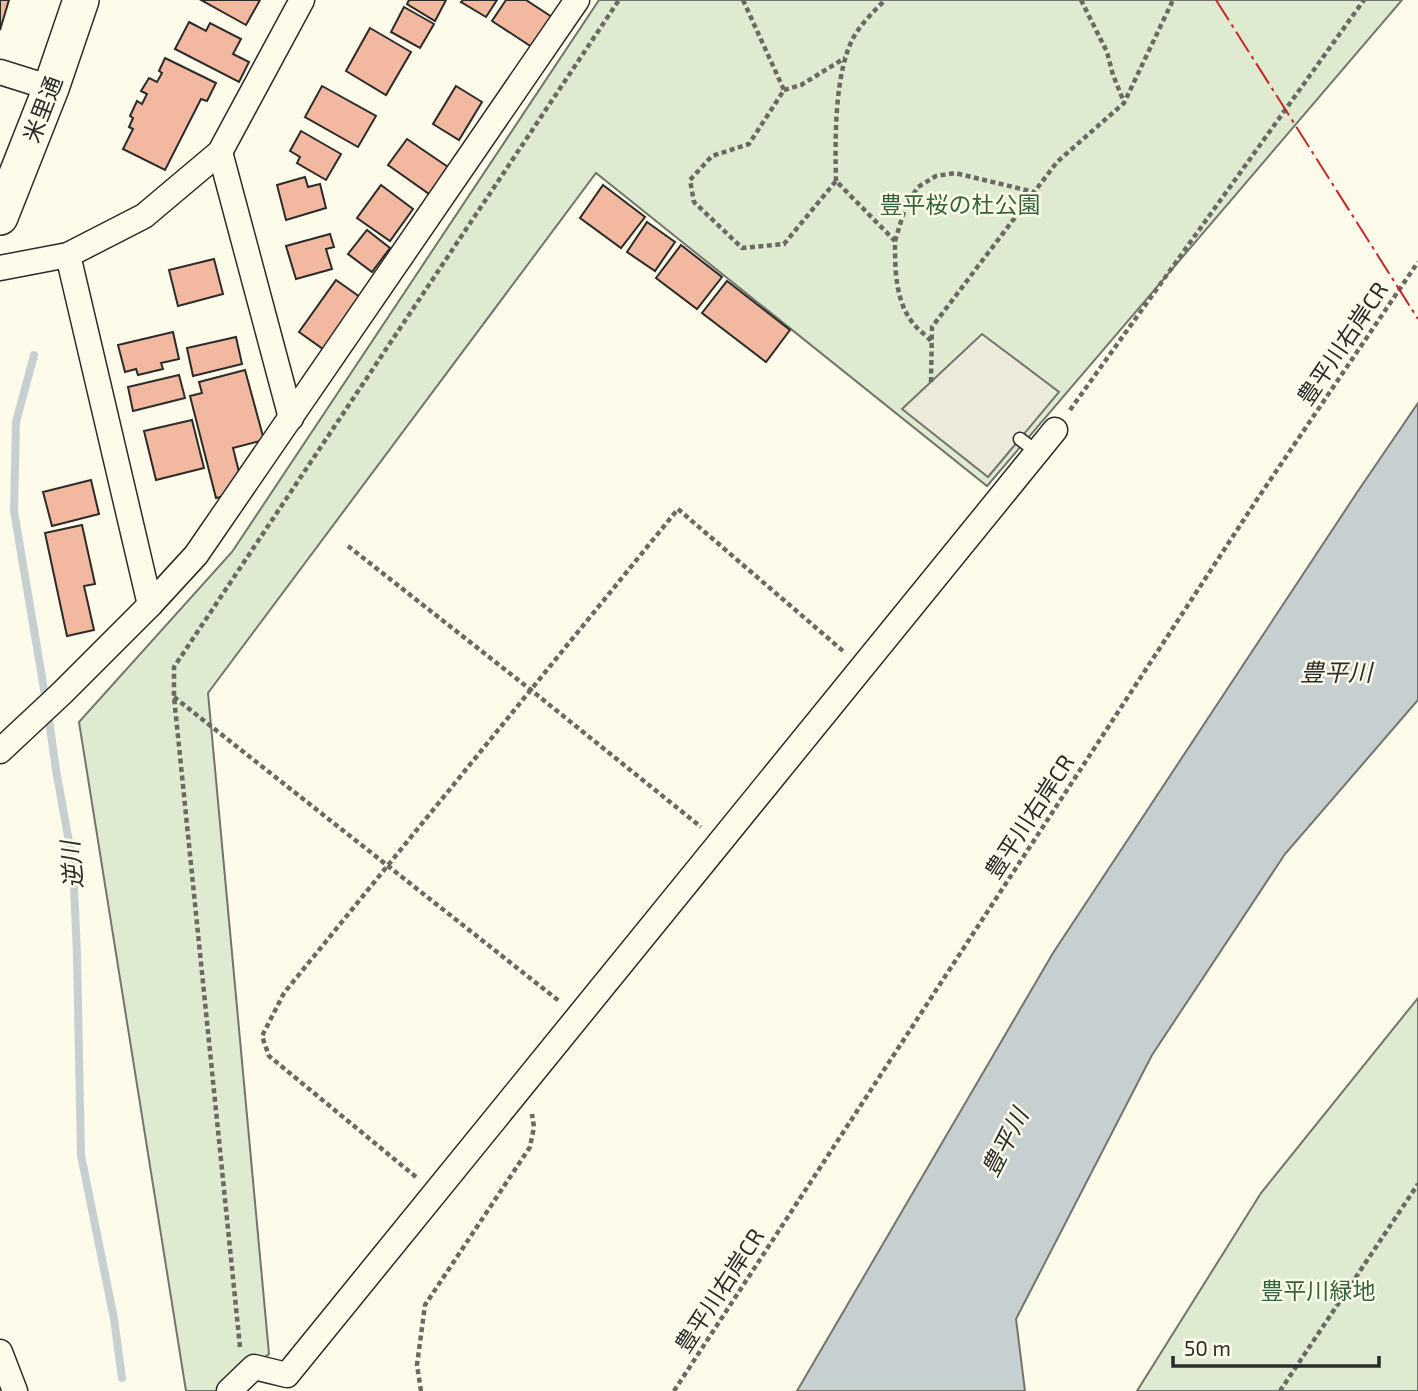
<svg xmlns="http://www.w3.org/2000/svg" width="1418" height="1391" font-family="'Exo 2','Noto Sans JP',sans-serif">
  <style>
    .green { fill: #deebd1; stroke: #74746e; stroke-width: 2 }
    .parking { fill: #eceadb; stroke: #74746e; stroke-width: 2 }
    .water { fill: #c7d0d0; stroke: #74746e; stroke-width: 2 }
    .lines { fill: none; stroke-linecap: round; stroke-linejoin: round }
    .stream { stroke: #c7d0d0; stroke-width: 8 }
    .building { fill: #f2b8a0; stroke: #2b2b2b; stroke-width: 2 }
    .lane-casing { stroke: #2b2b2b; stroke-width: 15 }
    .street-casing { stroke: #2b2b2b; stroke-width: 27 }
    .secondary-casing { stroke: #2b2b2b; stroke-width: 38 }
    .path { stroke: #6a6964; stroke-width: 4.5; stroke-dasharray: 5 3.5; stroke-linecap: butt }
    .lane { stroke: #fdfbea; stroke-width: 12 }
    .street { stroke: #fdfbea; stroke-width: 24 }
    .secondary { stroke: #fdfbea; stroke-width: 35 }
    .power { stroke: #c62828; stroke-width: 2; stroke-dasharray: 24 5 3.5 5; stroke-linecap: butt }
    .labels { text-anchor: middle; dominant-baseline: central; stroke-width: 5; stroke-linejoin: round; paint-order: stroke }
    .street-label { font-size: 23px; fill: #2b2b2b; stroke: #fdfbea }
    .park-label { font-size: 23px; fill: #34623c; stroke: #fdfbea }
    .water-label { font-size: 24px; font-style: italic; fill: #2b2b2b; stroke: #fdfbea }
  </style>
  <rect width="100%" height="100%" fill="#fdfbea"/>
  <g class="green">
    <polygon points="599,0 1402,0 987,486 596,173 208,693 269,1354 217,1391 186,1391 79,722 232,552"/>
    <polygon points="1418,998 1418,1391 1137,1391 1261,1193"/>
  </g>
  <polygon class="parking" points="982,334 1059,392 988,477 902,409"/>
  <polygon class="water" points="1418,403 1418,700 1285,854 1152,1055 1016,1319 1025,1391 797,1391 1053,953 1358,491"/>
  <g class="lines">
    <g class="stream">
      <polyline points="34,355 16,422 14,511 46,701"/>
      <polyline points="48,713 56,770 73,864 77,955 81,1155 114,1319 122,1378"/>
    </g>
  </g>
  <g class="building">
    <polygon points="0,0 9,0 0,30"/>
    <polygon points="201,0 260,0 246,25"/>
    <polygon points="409,0 446,0 435,21 407,4"/>
    <polygon points="463,0 497,0 486,17 461,2"/>
    <polygon points="506,0 526,0 555,19 535,49 492,21"/>
    <polygon points="404,7 434,24 420,48 391,32"/>
    <polygon points="189,22 206,31 210,23 241,39 233,54 249,62 239,82 175,49"/>
    <polygon points="370,28 411,52 386,95 346,71"/>
    <polygon points="165,58 216,83 207,101 201,99 165,170 123,149 133,129 129,127 133,118 130,116 137,101 142,104 147,94 141,91 149,78 157,82 162,73 159,71"/>
    <polygon points="322,86 376,116 358,147 305,117"/>
    <polygon points="456,86 482,102 459,140 433,124"/>
    <polygon points="301,131 341,154 326,180 297,163 300,157 290,151"/>
    <polygon points="407,139 451,169 432,196 388,165"/>
    <polygon points="305,177 308,187 320,184 326,208 286,220 277,185"/>
    <polygon points="381,185 413,209 390,241 357,218"/>
    <polygon points="603,185 645,217 621,248 580,218"/>
    <polygon points="647,222 675,242 655,271 627,252"/>
    <polygon points="367,230 390,248 372,272 348,254"/>
    <polygon points="330,234 334,247 326,249 332,269 296,279 286,246"/>
    <polygon points="681,245 722,277 697,309 656,278"/>
    <polygon points="214,259 223,294 178,306 169,270"/>
    <polygon points="336,280 360,297 323,349 299,332"/>
    <polygon points="727,281 790,330 766,362 702,313"/>
    <polygon points="173,332 179,359 161,363 163,369 138,375 136,369 125,372 118,345"/>
    <polygon points="236,337 242,364 193,376 187,348"/>
    <polygon points="245,370 264,440 233,448 241,480 234,494 216,498 190,396 202,393 199,382"/>
    <polygon points="179,375 185,398 133,411 128,387"/>
    <polygon points="192,420 204,468 156,480 144,431"/>
    <polygon points="91,480 99,514 52,526 43,492"/>
    <polygon points="82,525 95,584 84,586 94,630 67,636 45,533"/>
  </g>
  <g class="lines">
    <g class="lane-casing">
      <polyline id="lane" points="1020,439 1037,452"/>
    </g>
    <g class="street-casing">
      <g id="street">
        <polyline points="0,72 51,88"/>
        <polyline points="220,152 291,418"/>
        <polyline points="68,255 150,605"/>
        <polyline points="0,268 68,255 144,216 220,152 302,0"/>
        <polyline points="0,751 62,693 150,605 196,555 577,0"/>
        <polyline points="0,1352 15,1391"/>
        <polyline points="229,1391 254,1367 287,1375 1055,430"/>
      </g>
    </g>
    <g class="secondary-casing">
      <polyline id="secondary" points="0,217 51,88 81,0"/>
    </g>
    <g class="path">
      <path d="M743 0 784 90 749 144 712 156 690 180 694 202 742 248 784 244 836 181 895 241C895 269 895 299 912 322 917 329 926 335 932 342"/>
      <polyline points="1081,0 1107,52 1113,75 1124,102"/>
      <polyline points="784,90 801,85 845,58"/>
      <path d="M836 181C835 139 834 68 856 33 864 21 875 10 885 0"/>
      <polyline points="895,241 906,205 918,187 936,176 955,173 1034,192"/>
      <polyline points="931,382 932,327 1057,162 1124,103 1173,0"/>
      <polyline points="1070,410 1364,0"/>
      <polyline points="348,546 531,690 701,827"/>
      <polyline points="174,697 559,1001"/>
      <polyline points="416,1177 269,1056 262,1036 284,993 678,509 843,651"/>
      <polyline points="240,1347 174,697 174,667 619,0"/>
      <polyline points="421,1391 417,1365 425,1305 530,1147 534,1127 532,1114"/>
      <polyline points="674,1391 1256,501 1418,262"/>
      <polyline points="1280,1391 1418,1184"/>
    </g>
    <use href="#lane" class="lane"/>
    <use href="#street" class="street"/>
    <use href="#secondary" class="secondary"/>
    <polyline class="power" points="1216,0 1418,319"/>
  </g>
  <g class="labels">
    <g class="street-label">
      <text transform="translate(42 109) rotate(-69)">米里通</text>
      <text transform="translate(1342 343) rotate(-56)">豊平川右岸CR</text>
      <text transform="translate(1029 816) rotate(-57)">豊平川右岸CR</text>
      <text transform="translate(719 1290) rotate(-57)">豊平川右岸CR</text>
    </g>
    <g class="park-label">
      <text x="960" y="204">豊平桜の杜公園</text>
      <text x="1318" y="1290">豊平川緑地</text>
    </g>
    <g class="water-label">
      <text x="1336" y="671">豊平川</text>
      <text transform="translate(71 865) rotate(-95)">逆川</text>
      <text transform="translate(1004 1142) rotate(-63)">豊平川</text>
    </g>
  </g>
  <path d="M1173 1356v10h206v-10" fill="none" stroke="#2b2b2b" stroke-width="3.5"/>
  <text x="1184" y="1356" font-size="21" fill="#2b2b2b" stroke="#fdfbea" stroke-width="5" paint-order="stroke">50 m</text>
</svg>
